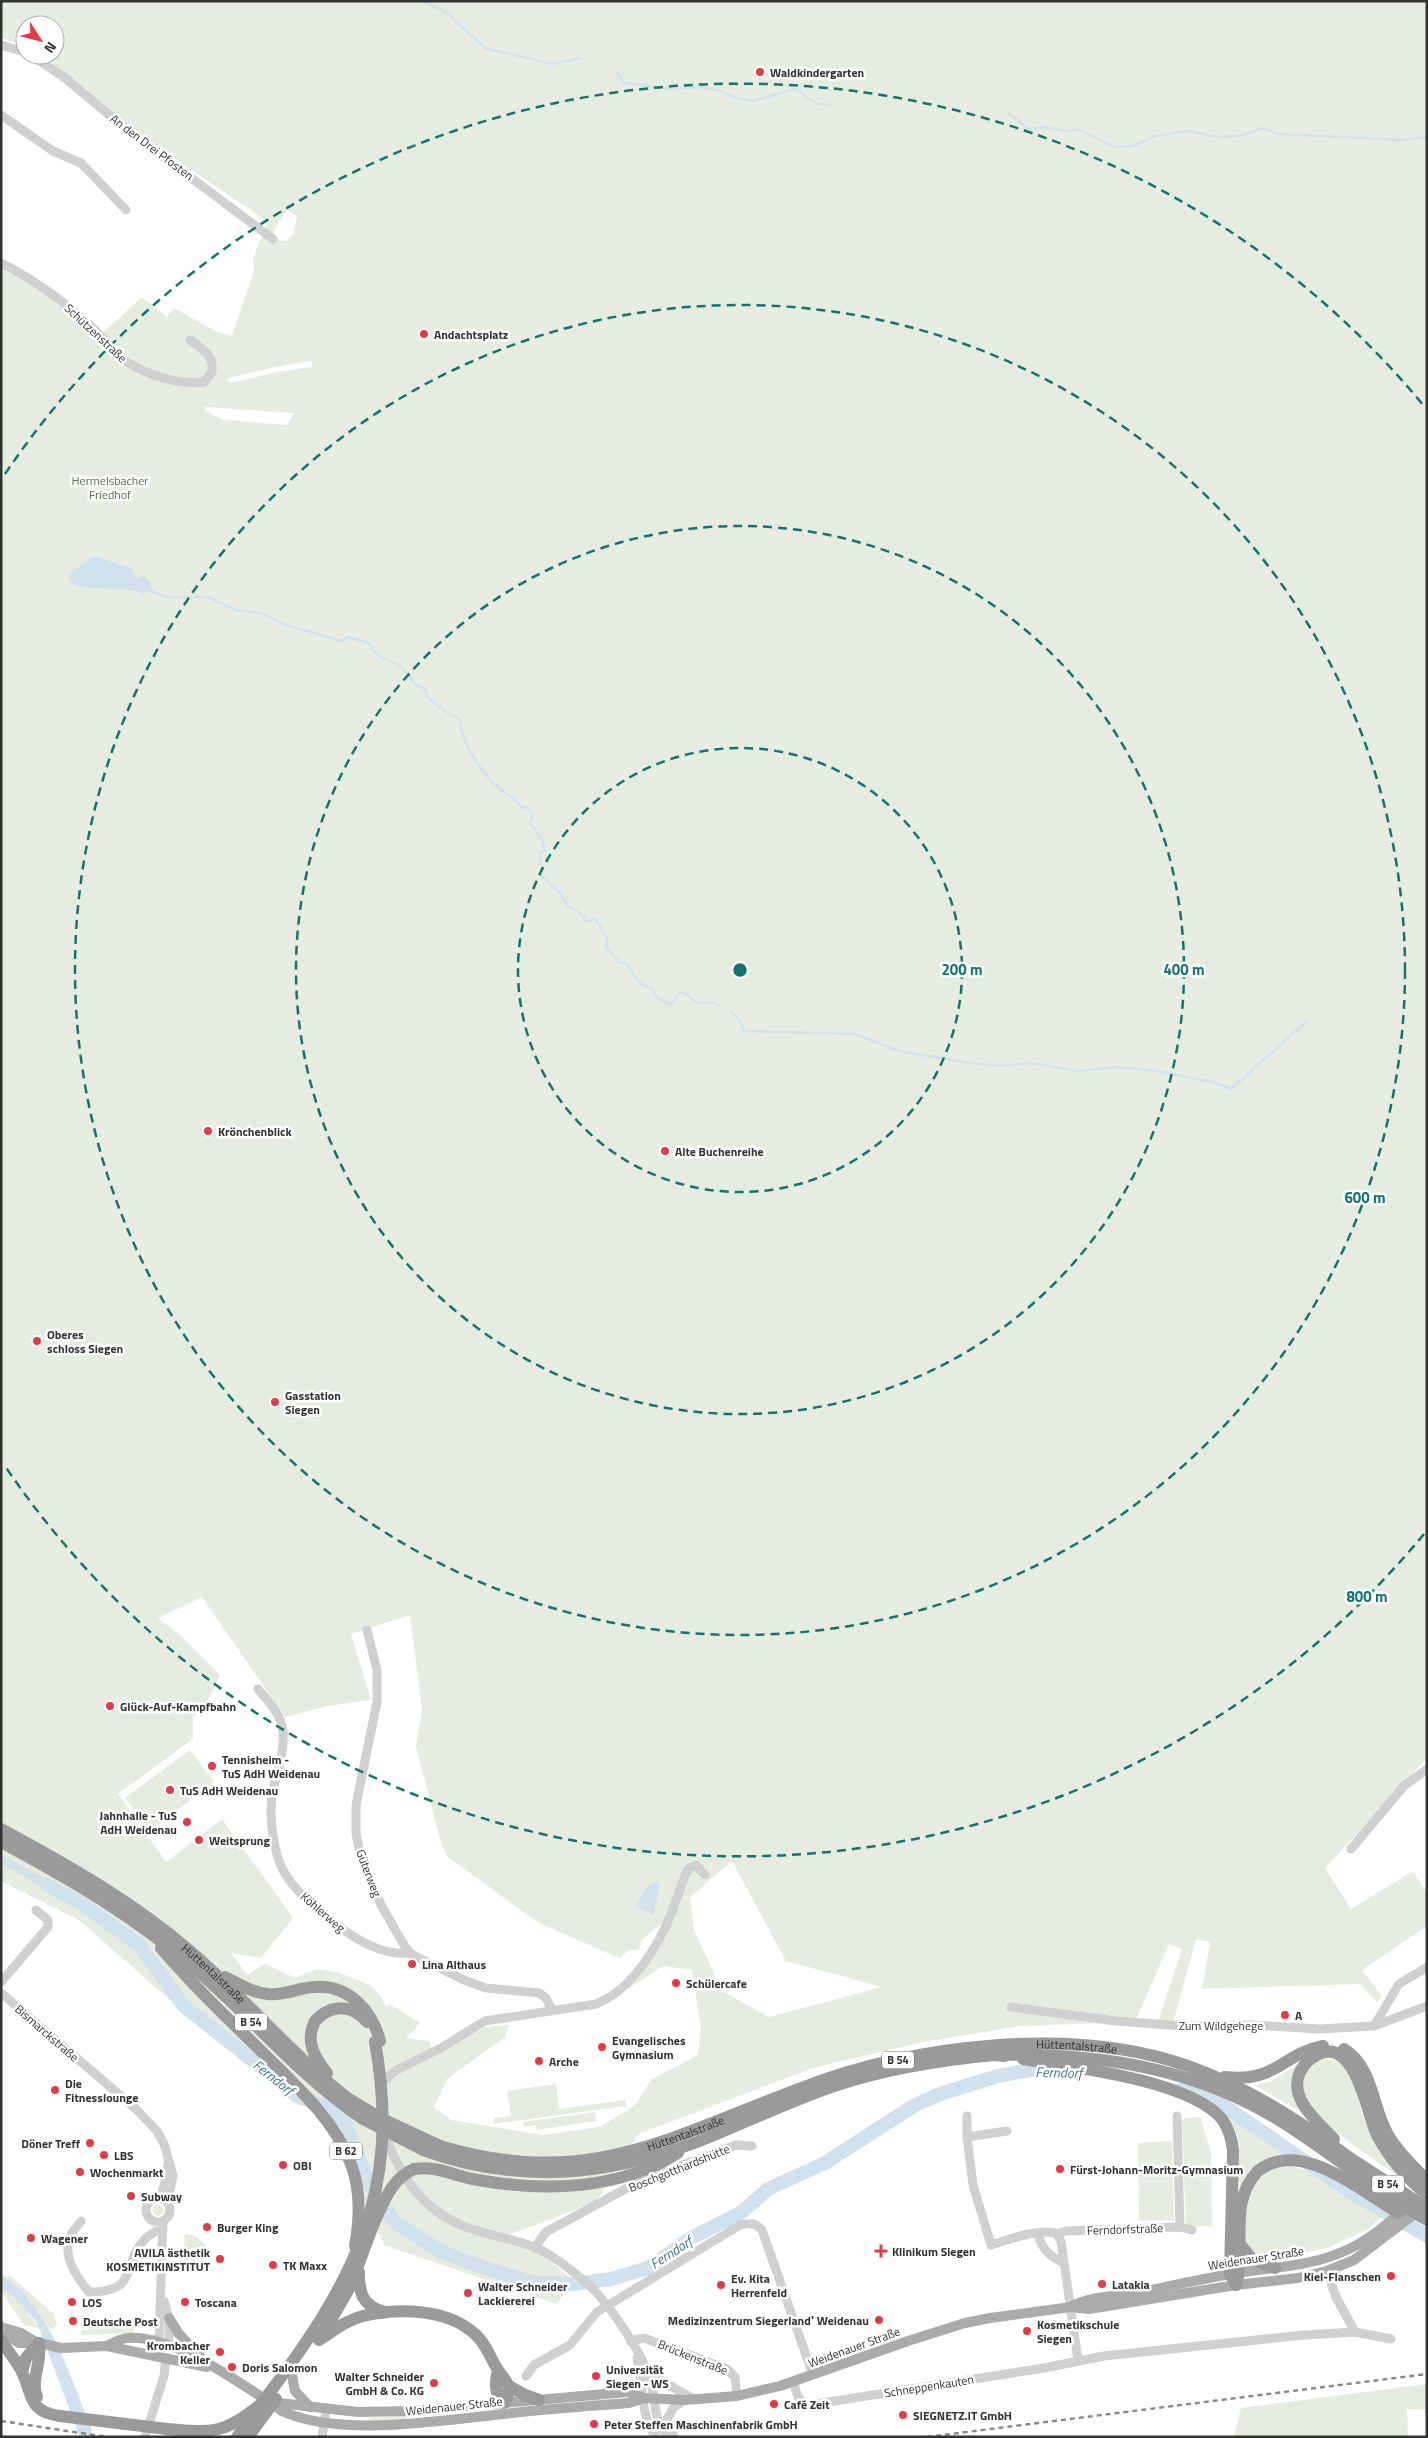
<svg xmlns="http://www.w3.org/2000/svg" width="1428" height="2438" font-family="'Titillium Web',sans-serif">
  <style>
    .green { fill: #e6ecdf; fill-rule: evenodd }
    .water { fill: #cfe2ee }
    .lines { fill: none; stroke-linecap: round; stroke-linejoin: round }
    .stream { stroke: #cfe2ee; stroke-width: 2.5 }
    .river { stroke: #cfe2ee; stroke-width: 14 }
    .minor { stroke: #d0d0d0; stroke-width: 9 }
    .major { stroke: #ababab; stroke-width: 10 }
    .highway { stroke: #9a9a9a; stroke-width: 12 }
    .rail { stroke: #888; stroke-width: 2.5; stroke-dasharray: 5 4; stroke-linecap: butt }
    .highway-bridge { stroke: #9a9a9a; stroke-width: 12 }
    .ring { fill: none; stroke: #0f766e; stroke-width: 2.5; stroke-dasharray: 9 6 }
    .poi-dot { fill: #e63946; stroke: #fff; stroke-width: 2 }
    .labels { text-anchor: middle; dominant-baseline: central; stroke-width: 5; stroke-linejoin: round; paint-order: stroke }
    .shield { fill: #fff; stroke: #707070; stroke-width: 1 }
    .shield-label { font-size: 11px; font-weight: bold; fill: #333 }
    .poi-label { font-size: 12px; font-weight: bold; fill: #333; stroke: #fff; text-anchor: start }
    .street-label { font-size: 12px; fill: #333; stroke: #fff }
    .park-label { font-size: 12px; fill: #56703f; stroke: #fff }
    .water-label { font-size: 14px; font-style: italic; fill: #3f7597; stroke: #fff }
    .centre { fill: #0f766e; stroke: #fff; stroke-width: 2.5 }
    .ring-label { font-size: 15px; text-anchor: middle; font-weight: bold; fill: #0f766e; stroke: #fff; stroke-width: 5; stroke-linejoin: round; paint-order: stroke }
  </style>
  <rect width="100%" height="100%" fill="#fff"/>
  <g class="green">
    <path d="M1 1H1427V1758L1325 1868 1351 1909 1413 1871 1427 1893V1926L1362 1970 1382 1996 1377 2002 1360 1984 1202 1989 1210 1942 1196 1939 1172 2027 1157 2025 1182 1949 1169 1944 1135 2022 1019 2026 918 2043 813 2068 638 2134 596 2202 505 2236 539 2252 573 2280 557 2304 384 2245 330 2125 187 2015 79 1920 1 1881V263L25 274 100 335 142 297 167 317 174 308 217 332 232 336 254 271 253 258 268 222 143 137 42 55H55V25H25V46L1 38ZM287 210 297 216 294 233 287 241 273 239 274 230ZM312 361V367L277 372 230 383 228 378 275 367ZM205 407 294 413 287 425 224 420 205 411ZM202 1597 285 1717 327 1706 371 1700 351 1634 410 1615 422 1710 416 1746 441 1843 448 1857 537 1922 619 1958 629 1950H639L641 1940 673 1915 657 1952 613 1999 663 1966 692 1970 701 2029 698 2055 651 2080 635 2105 600 2127 543 2135 451 2120 434 2107 447 2079 505 2037 509 2025 485 2027 434 2054 429 2041 406 2038 420 2023 390 2004 386 2007 380 1995 370 1985 337 1972 316 1969 295 1978 265 1964 247 1975 230 1951 235 1954 261 1958 293 1918 222 1819 166 1862 118 1794 193 1739V1718L209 1698 220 1675 180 1635 158 1618ZM732 1861 786 1961 882 1987 769 2017 722 1991 694 1930 690 1897Z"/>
    <polygon points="190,1750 214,1782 150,1831 125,1798"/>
    <path d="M1327 2059C1335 2060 1343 2062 1348 2069 1356 2081 1357 2099 1362 2113 1372 2136 1385 2156 1400 2177 1376 2161 1314 2121 1304 2095 1302 2089 1303 2081 1305 2076 1308 2064 1317 2061 1327 2059Z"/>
    <polygon points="1296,2066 1298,2068 1302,2113 1255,2085 1269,2082"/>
    <polygon points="556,2084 559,2109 626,2100 626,2106 494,2124 494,2118 511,2116 507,2091"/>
    <path d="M1225 2109 1286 2153C1263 2157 1253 2169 1240 2188L1238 2187V2137Z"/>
    <polygon points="595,2112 596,2121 537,2130 536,2125 524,2127 523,2122"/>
    <polygon points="1200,2117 1211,2152 1212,2226 1186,2227 1182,2121 1185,2118"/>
    <polygon points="1172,2141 1174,2220 1139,2221 1138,2143"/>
    <path d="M1280 2166C1319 2166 1352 2194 1385 2214L1368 2229 1328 2248 1275 2258H1261L1246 2246C1244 2207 1239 2184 1280 2166Z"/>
    <circle cx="158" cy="2210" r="5.5"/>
    <polygon points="185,2234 195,2236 208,2247 190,2267 183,2271"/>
    <polygon points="10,2276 54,2314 57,2324 51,2330 31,2302 6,2277"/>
    <polygon points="1,2286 23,2306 39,2328 24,2325 1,2291"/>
    <polygon points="128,2326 128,2328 134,2327 134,2333 81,2335 81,2331 88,2330 89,2327"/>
    <polygon points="1427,2384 1427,2409 1407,2409 1408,2437 1234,2437 1241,2408"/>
    <polygon points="419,2415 398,2420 364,2421 371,2418"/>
  </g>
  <g class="water">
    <path d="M94 556 131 568 137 579 144 576 151 582 149 590 144 594C124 584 88 594 70 582L69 574Z"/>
    <polygon points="1,1855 47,1879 63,1892 62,1898 1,1864"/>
    <polygon points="656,1882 660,1885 653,1915 636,1906 646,1889"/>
    <path d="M1 2274C52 2309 68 2373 91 2427L92 2437H80L37 2323 23 2306 1 2286Z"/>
  </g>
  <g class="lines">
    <g class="stream">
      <polyline points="422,1 446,12 485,48 552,64 580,58"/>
      <polyline points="617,72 624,83 673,89 699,87 718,90 737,98 753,101 795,89 817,104 831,105"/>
      <polyline points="1008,113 1029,129 1043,127 1065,131 1081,130 1114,147 1133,146 1155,136 1189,131 1216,137 1239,136 1263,128 1279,134 1401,140 1427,137"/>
      <path d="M149 590 165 597H208L236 610 261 613 283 624 342 641 348 637 369 643C381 665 387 655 402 668 412 676 409 683 425 689 428 703 447 712 460 719 460 742 483 775 501 790 509 797 516 797 521 807L528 808 533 815 530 823 542 840 545 850 540 853 542 877 559 891 568 906 585 917 586 921 596 919 607 939V948L619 962 628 965C636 976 637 985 652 988L657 998 671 1004 679 993 682 992 698 1003H715L719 1006"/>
      <polyline points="731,1012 740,1020 744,1031 855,1034 899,1051 971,1063 1000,1066 1030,1063 1079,1071 1114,1067 1151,1070 1213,1082 1231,1089 1307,1021"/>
      <polyline points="1425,2235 1427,2235"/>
    </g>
    <g class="river">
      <polyline points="47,1885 81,1903 139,1945 184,2006 297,2096 323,2106 345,2122 368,2182 396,2223 440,2251 476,2265 534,2283 574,2284 611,2279 648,2268 691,2238 742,2212 768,2189 825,2163 915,2105 940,2094 998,2076 1031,2070 1070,2070"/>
      <polyline points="1182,2089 1220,2103 1349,2191 1427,2236"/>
    </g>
    <g class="minor">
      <polyline points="1,45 25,52"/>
      <polyline points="31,55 65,78 126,129 273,239"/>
      <polyline points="1,115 53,151 81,163 126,210"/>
      <path d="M1 263C36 280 66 303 94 329 105 340 117 357 130 364 152 376 179 385 204 382L212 372C214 355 203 349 190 340"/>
      <polyline points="367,1630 377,1670 377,1702 356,1805 356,1834 361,1857 381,1905 404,1945 410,1953 421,1959 464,1980 486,1988 539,1993 546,1998 552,2010"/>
      <path d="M258 1689C268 1701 281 1714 283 1731 285 1750 277 1772 273 1791 268 1813 273 1852 284 1872 296 1893 317 1909 335 1923 355 1940 384 1956 410 1953"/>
      <polyline points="1351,1849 1404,1786 1427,1769"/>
      <polyline points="1,1982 48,1927 48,1920 36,1910"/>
      <polyline points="1,1993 136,2109 157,2131 164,2144 173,2175 168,2202"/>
      <polyline points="1011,2007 1116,2021 1183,2026 1252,2025 1319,2029 1374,2026 1427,2006"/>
      <polyline points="1374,2026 1399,1984 1427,1967"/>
      <path d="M380 2089 383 2082 395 2071 439 2049 485 2021 596 2004C632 1990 660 1944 673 1909 678 1896 682 1882 688 1869L696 1865 705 1875"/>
      <polyline points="1177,2116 1180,2227"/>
      <path d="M383 2131C402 2180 425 2216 478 2231 497 2237 518 2240 536 2248 553 2255 569 2268 583 2280 606 2298 642 2352 650 2380 657 2402 652 2416 667 2437"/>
      <path d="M1007 2131 967 2137 973 2185 991 2245C1007 2240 1042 2227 1057 2234L1066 2231 1180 2227 1192 2230"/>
      <polyline points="967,2137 967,2116"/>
      <circle cx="158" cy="2210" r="12"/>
      <polyline points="159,2198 164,2186 168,2164"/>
      <path d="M81 2221C78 2226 72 2231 70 2237 62 2256 78 2279 89 2292 139 2292 120 2268 143 2241 146 2237 152 2234 156 2231"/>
      <path d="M1038 2234C1042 2249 1049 2256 1064 2263"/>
      <polyline points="1057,2234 1061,2241 1078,2360"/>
      <polyline points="535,2247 546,2232 640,2181 736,2145 752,2146"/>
      <polyline points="1327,2271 1336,2297 1355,2332"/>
      <polyline points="164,2301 169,2318 169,2344"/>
      <polyline points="159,2341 163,2221"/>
      <polyline points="630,2341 644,2338 727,2369 735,2377 737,2396"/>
      <path d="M637 2358C643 2382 640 2417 656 2437"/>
      <polyline points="646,2367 662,2381 695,2400"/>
      <path d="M526 2376 534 2365 570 2345 597 2312 740 2225C749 2223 755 2222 762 2230L813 2375"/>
      <polyline points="793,2381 798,2397 803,2403 816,2404 1044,2368 1104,2356 1304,2335 1355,2332 1391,2339"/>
      <polyline points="145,2437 164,2376 166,2358"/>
      <polyline points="322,2437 326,2410"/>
      <polyline points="674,2437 667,2419 674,2407 685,2400"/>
    </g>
    <g class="major">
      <path d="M1072 2306C1094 2295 1117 2297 1142 2292 1171 2286 1201 2279 1231 2274 1271 2267 1312 2267 1349 2249 1370 2239 1387 2224 1405 2209"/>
      <polyline points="169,2318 179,2334 200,2356"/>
      <polyline points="1,2327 21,2333 38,2343"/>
      <polyline points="1,2332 19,2343 39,2343 61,2348 107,2346 207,2367"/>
      <path d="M107 2346C113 2343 121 2338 128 2338 174 2335 244 2385 282 2411 341 2438 440 2420 504 2414 545 2409 587 2406 629 2403L644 2398 685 2400 737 2396 780 2386 908 2341 965 2323 990 2318 1071 2307 1089 2309 1236 2285 1298 2278 1327 2271 1354 2260 1420 2210"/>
      <polyline points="292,2375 295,2391 310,2407"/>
      <polyline points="270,2402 358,2412 412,2411 628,2392 644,2398"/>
    </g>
    <g class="highway">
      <path id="s1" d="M1 1829C68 1865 133 1902 190 1951 244 1997 290 2053 346 2097"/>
      <path d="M1 1842C73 1881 131 1914 194 1968 252 2017 299 2076 363 2119"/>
      <path d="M161 1948C192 1984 225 2016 259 2049 293 2083 334 2118 351 2164 361 2190 360 2219 355 2246"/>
      <path d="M225 1977C239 1984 253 1993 268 1994 284 1996 298 1988 314 1987 348 1984 372 2010 380 2041"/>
      <path d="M1344 2049C1373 2067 1372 2106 1387 2133 1397 2152 1413 2165 1427 2181"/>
      <path d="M1023 2059C1072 2067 1189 2080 1222 2119 1229 2129 1232 2140 1233 2151L1230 2274 1236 2285"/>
      <path d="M327 2073C314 2057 305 2041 315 2021 331 2004 352 2004 367 2022"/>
      <path d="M1225 2077C1276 2083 1282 2054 1323 2046"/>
      <path d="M1334 2139C1317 2121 1288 2099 1300 2072 1305 2062 1311 2058 1319 2054 1356 2037 1367 2115 1377 2135 1388 2156 1408 2181 1427 2194"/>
      <path id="s2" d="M440 2146C587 2190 668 2138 801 2088 913 2045 1072 2025 1188 2066 1249 2088 1298 2120 1350 2158"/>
      <path d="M423 2150C517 2184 604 2177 697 2142 743 2124 787 2102 834 2086 885 2069 940 2060 994 2055L1004 2056"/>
      <path d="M414 2169C436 2165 457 2177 478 2180 545 2192 619 2190 678 2153"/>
      <polyline points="1239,2243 1252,2259 1275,2268"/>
      <path d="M359 2272C359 2293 362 2306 385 2312"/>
      <path d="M1236 2285C1247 2246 1227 2203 1258 2171"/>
      <polyline points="323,2334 350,2287 374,2223"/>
      <path d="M1 2340C7 2350 15 2359 21 2370 33 2393 27 2412 60 2416"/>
      <path d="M319 2340C333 2331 346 2320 363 2316 398 2308 448 2308 476 2335 487 2345 490 2358 498 2370 507 2383 514 2387 504 2403 494 2394 495 2382 498 2370"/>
      <polyline points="22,2372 26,2358 39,2343"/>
      <polyline points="509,2386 525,2395 539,2400"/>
      <path d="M37 2397C30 2380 42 2364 39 2343"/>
      <path d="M167 2429C213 2433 225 2434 261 2404"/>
      <polyline points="237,2437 251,2418"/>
    </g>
    <g class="rail">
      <polyline points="1,2421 107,2437"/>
      <polyline points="927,2437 1427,2374"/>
    </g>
    <g class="highway-bridge">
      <path d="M994 2055C1091 2053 1183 2065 1269 2114 1324 2146 1371 2189 1427 2220"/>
      <polyline points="346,2097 382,2119 440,2146"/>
      <polyline points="363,2119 423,2150"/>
      <polyline points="1350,2158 1427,2208"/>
      <path d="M1258 2171C1301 2137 1361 2192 1399 2213"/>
      <path d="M374 2223C384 2202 391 2179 414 2169"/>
      <path d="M261 2404C351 2286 403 2196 375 2042"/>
      <polyline points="60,2416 167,2429"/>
      <polyline points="248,2437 276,2399"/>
    </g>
  </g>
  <g class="ring">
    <circle cx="740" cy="970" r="222"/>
    <circle cx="740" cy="970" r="444"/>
    <circle cx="740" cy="970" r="665"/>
    <path d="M1424 1534A887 887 0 0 1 5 1466M5 474A887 887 0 0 1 1424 406"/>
  </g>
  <g class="poi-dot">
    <circle cx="760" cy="72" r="5"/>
    <circle cx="424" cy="334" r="5"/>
    <circle cx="208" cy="1131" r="5"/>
    <circle cx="665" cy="1151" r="5"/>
    <circle cx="37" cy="1341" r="5"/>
    <circle cx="275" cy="1402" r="5"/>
    <circle cx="110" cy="1706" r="5"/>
    <circle cx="212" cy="1766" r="5"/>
    <circle cx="170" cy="1790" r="5"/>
    <circle cx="187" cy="1822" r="5"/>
    <circle cx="199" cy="1840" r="5"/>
    <circle cx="412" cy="1964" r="5"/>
    <circle cx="676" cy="1983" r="5"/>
    <circle cx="1285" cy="2015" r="5"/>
    <circle cx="602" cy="2047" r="5"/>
    <circle cx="539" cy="2061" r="5"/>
    <circle cx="55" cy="2090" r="5"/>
    <circle cx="90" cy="2143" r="5"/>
    <circle cx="104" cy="2155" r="5"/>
    <circle cx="283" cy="2165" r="5"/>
    <circle cx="1060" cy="2169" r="5"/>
    <circle cx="80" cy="2172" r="5"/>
    <circle cx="131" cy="2196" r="5"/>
    <circle cx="207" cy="2227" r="5"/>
    <circle cx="31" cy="2238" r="5"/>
    <path d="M878.5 2243.5h5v5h5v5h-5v5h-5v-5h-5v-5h5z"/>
    <circle cx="220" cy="2259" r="5"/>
    <circle cx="273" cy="2265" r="5"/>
    <circle cx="1391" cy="2276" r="5"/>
    <circle cx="1102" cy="2284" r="5"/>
    <circle cx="721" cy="2285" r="5"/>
    <circle cx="468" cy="2293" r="5"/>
    <circle cx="72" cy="2302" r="5"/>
    <circle cx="185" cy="2302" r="5"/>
    <circle cx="879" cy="2320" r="5"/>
    <circle cx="73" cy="2321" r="5"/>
    <circle cx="1027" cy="2331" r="5"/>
    <circle cx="220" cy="2352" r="5"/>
    <circle cx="232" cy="2367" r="5"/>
    <circle cx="596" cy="2376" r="5"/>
    <circle cx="434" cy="2383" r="5"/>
    <circle cx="774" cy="2404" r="5"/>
    <circle cx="903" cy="2415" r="5"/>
    <circle cx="594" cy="2424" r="5"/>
  </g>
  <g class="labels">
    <g class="shield">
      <rect x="235" y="2013.5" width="32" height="17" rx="4"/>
      <rect x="882" y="2051.5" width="32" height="17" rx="4"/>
      <rect x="330" y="2142.5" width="32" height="17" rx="4"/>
      <rect x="1372" y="2175.5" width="32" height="17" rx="4"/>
    </g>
    <g class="shield-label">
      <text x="251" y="2022">B 54</text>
      <text x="898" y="2060">B 54</text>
      <text x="346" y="2151">B 62</text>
      <text x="1388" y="2184">B 54</text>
    </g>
    <g class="poi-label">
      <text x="770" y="72">Waldkindergarten</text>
      <text x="434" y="334">Andachtsplatz</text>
      <text x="218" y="1131">Krönchenblick</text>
      <text x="675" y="1151">Alte Buchenreihe</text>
      <text x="47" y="1334">Oberes<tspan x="47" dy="14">schloss Siegen</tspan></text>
      <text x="285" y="1395">Gasstation<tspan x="285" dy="14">Siegen</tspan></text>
      <text x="120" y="1706">Glück-Auf-Kampfbahn</text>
      <text x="222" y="1759">Tennisheim -<tspan x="222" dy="14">TuS AdH Weidenau</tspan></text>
      <text x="180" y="1790">TuS AdH Weidenau</text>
      <text x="177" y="1815" text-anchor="end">Jahnhalle - TuS<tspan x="177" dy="14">AdH Weidenau</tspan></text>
      <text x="209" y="1840">Weitsprung</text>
      <text x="422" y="1964">Lina Althaus</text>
      <text x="686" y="1983">Schülercafe</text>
      <text x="1295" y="2015">A</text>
      <text x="612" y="2040">Evangelisches<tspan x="612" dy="14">Gymnasium</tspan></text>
      <text x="549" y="2061">Arche</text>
      <text x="65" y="2083">Die<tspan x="65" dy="14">Fitnesslounge</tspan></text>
      <text x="80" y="2143" text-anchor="end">Döner Treff</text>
      <text x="114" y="2155">LBS</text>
      <text x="293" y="2165">OBI</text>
      <text x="1070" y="2169">Fürst-Johann-Moritz-Gymnasium</text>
      <text x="90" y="2172">Wochenmarkt</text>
      <text x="141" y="2196">Subway</text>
      <text x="217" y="2227">Burger King</text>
      <text x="41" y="2238">Wagener</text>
      <text x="892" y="2251">Klinikum Siegen</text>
      <text x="210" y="2252" text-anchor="end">AVILA ästhetik<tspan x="210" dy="14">KOSMETIKINSTITUT</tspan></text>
      <text x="283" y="2265">TK Maxx</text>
      <text x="1381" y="2276" text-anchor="end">Kiel-Flanschen</text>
      <text x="731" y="2278">Ev. Kita<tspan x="731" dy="14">Herrenfeld</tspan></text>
      <text x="1112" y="2284">Latakia</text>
      <text x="478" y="2286">Walter Schneider<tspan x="478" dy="14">Lackiererei</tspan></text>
      <text x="82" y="2302">LOS</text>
      <text x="195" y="2302">Toscana</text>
      <text x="869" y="2320" text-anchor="end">Medizinzentrum Siegerland¹ Weidenau</text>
      <text x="83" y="2321">Deutsche Post</text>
      <text x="1037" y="2324">Kosmetikschule<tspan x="1037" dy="14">Siegen</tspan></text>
      <text x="210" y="2345" text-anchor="end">Krombacher<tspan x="210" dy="14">Keller</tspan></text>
      <text x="242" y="2367">Doris Salomon</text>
      <text x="606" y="2369">Universität<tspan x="606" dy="14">Siegen - WS</tspan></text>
      <text x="424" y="2376" text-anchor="end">Walter Schneider<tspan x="424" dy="14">GmbH &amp; Co. KG</tspan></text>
      <text x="784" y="2404">Café Zeit</text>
      <text x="913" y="2415">SIEGNETZ.IT GmbH</text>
      <text x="604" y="2424">Peter Steffen Maschinenfabrik GmbH</text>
    </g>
    <g class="street-label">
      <text transform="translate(152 147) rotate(37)">An den Drei Pfosten</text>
      <text transform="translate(96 333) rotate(43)">Schützenstraße</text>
      <text transform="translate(369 1873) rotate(69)">Güterweg</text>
      <text transform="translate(323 1912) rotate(41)">Köhlerweg</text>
      <text stroke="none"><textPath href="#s1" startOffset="258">Hüttentalstraße</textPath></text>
      <text x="1221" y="2025">Zum Wildgehege</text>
      <text transform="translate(47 2033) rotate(41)">Bismarckstraße</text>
      <text stroke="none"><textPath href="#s2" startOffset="656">Hüttentalstraße</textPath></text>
      <text stroke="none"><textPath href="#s2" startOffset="251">Hüttentalstraße</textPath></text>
      <text transform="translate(679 2168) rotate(-22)">Boschgotthardshütte</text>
      <text transform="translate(1125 2229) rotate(-2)">Ferndorfstraße</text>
      <text transform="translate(1256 2258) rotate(-9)">Weidenauer Straße</text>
      <text transform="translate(854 2347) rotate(-20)">Weidenauer Straße</text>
      <text transform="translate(693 2357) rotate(22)">Brückenstraße</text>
      <text transform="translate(929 2386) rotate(-9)">Schneppenkauten</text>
      <text transform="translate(454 2406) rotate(-6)">Weidenauer Straße</text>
    </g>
    <g class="park-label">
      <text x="110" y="480">Hermelsbacher<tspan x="110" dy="14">Friedhof</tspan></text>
    </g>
    <g class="water-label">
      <text transform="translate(1059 2072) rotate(1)">Ferndorf</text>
      <text transform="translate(274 2077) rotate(38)">Ferndorf</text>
      <text transform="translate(671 2252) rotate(-33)">Ferndorf</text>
    </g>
  </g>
  <circle cx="740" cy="970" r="8" class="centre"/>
  <g class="ring-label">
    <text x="962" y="975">200 m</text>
    <text x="1184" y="975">400 m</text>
    <text x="1365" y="1203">600 m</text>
    <text x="1367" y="1602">800 m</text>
  </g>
  <rect width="1428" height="2438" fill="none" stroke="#333333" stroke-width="5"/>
  <g transform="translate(40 40) rotate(126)"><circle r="24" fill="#ffffff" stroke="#adadad"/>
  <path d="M0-4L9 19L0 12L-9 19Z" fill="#e63946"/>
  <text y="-8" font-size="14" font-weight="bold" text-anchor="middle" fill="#333333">N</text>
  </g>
</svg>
